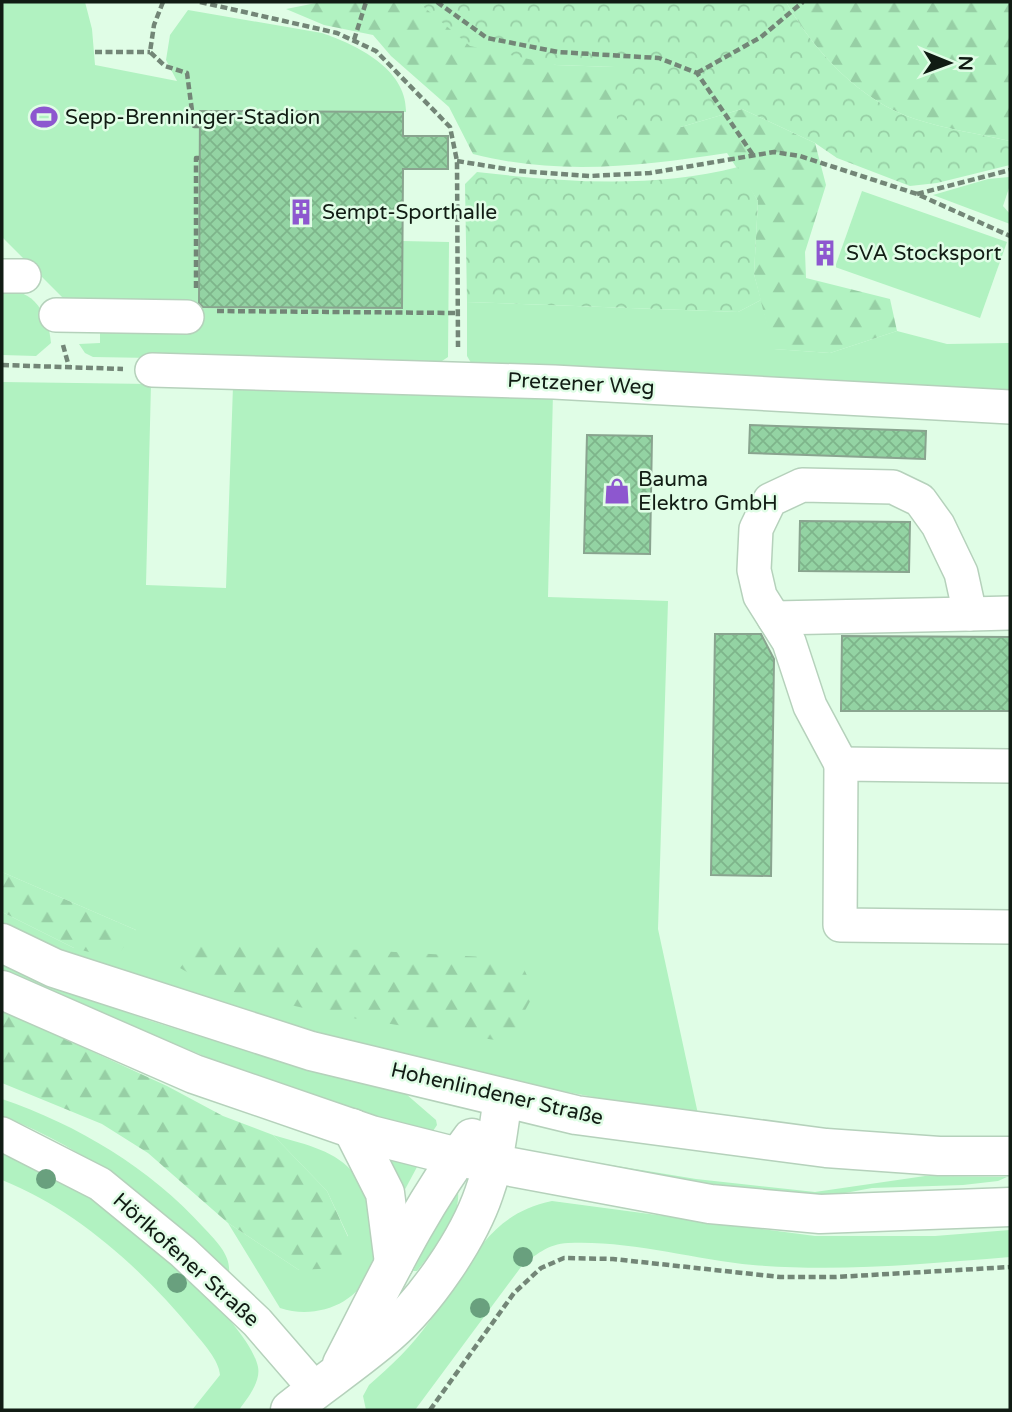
<svg xmlns="http://www.w3.org/2000/svg" width="1012" height="1412" font-family="'Varela Round',sans-serif">
  <style>
    .grass { fill: #b1f2c1 }
    .forest { fill: url(#forest-firs) }
    .park { fill: url(#park-crowns) }
    .building { fill: url(#building-cross-hatch); stroke: #89a48f; stroke-width: 2 }
    .lines { fill: none; stroke-linecap: round; stroke-linejoin: round }
    .minor-casing { stroke: #b5d1bb; stroke-width: 36 }
    .major-casing { stroke: #b5d1bb; stroke-width: 41 }
    .path { stroke: #738677; stroke-width: 4.5; stroke-dasharray: 7 3.5; stroke-linecap: butt }
    .minor { stroke: #fff; stroke-width: 33 }
    .major { stroke: #fff; stroke-width: 38 }
    .tree { fill: #69a07e }
    .labels { text-anchor: middle; dominant-baseline: central; stroke-width: 5; stroke-linejoin: round; paint-order: stroke }
    .poi-label { font-size: 21px; fill: #111c14; stroke: #e0fde6; text-anchor: start }
    .street-label { font-size: 21px; fill: #111c14; stroke: #e0fde6 }
  </style>
  <defs>
    <pattern id="forest-firs" width="22" height="20" patternUnits="userSpaceOnUse" patternTransform="scale(1.75)"><rect width="22" height="20" fill="#b1f2c1"/><path d="M5 1l3.5 6h-7zM16 11l3.5 6h-7z" fill="#97cfa5"/></pattern>
    <pattern id="park-crowns" width="20" height="18" patternUnits="userSpaceOnUse" patternTransform="scale(1.75)"><rect width="20" height="18" fill="#b1f2c1"/><path d="M2 6a3 3 0 1 1 6 0M12 15a3 3 0 1 1 6 0" fill="none" stroke="#97cfa5"/></pattern>
    <pattern id="building-cross-hatch" width="8" height="8" patternUnits="userSpaceOnUse" patternTransform="scale(1.75)"><rect width="8" height="8" fill="#93d3a3"/><path d="M0 0l8 8M0 8l8-8" fill="none" stroke="#7eb58b"/></pattern>
  </defs>
  <rect width="100%" height="100%" fill="#e0fde6"/>
  <g class="grass">
    <path d="M2 2H85L92 29 95 65 177 81 166 60 170 35 188 10 322 33C357 45 407 69 406 112L200 111 199 307 402 308V241L449 242 448 357 439 363 93 357 85 353 79 344 100 343V328L69 304 2 237Z"/>
    <polygon points="1009,177 1010,185 1003,206 1010,214 1010,224 933,195 988,179"/>
    <polygon points="862,191 1007,242 980,318 835,267"/>
    <path d="M2 289C35 290 48 313 51 343L36 356 2 355Z"/>
    <polygon points="761,300 774,349 830,353 897,331 947,344 1010,343 1010,392 474,368 467,356 467,302 738,312"/>
    <path d="M2 382 151 384 146 585 226 588 233 386 553 393 548 597 668 601 658 929 698 1114C541 1092 388 1055 237 1008 157 984 78 959 2 924V912L74 948 136 930 2 872Z"/>
    <path d="M2 963 80 996 151 1021 270 1058 406 1094 436 1120 437 1125 433 1131C284 1096 142 1031 2 969Z"/>
    <path d="M2 1099C78 1125 150 1168 204 1228 216 1241 231 1255 229 1273 161 1208 91 1150 2 1116Z"/>
    <path d="M273 1135C300 1143 332 1149 351 1170 368 1186 371 1206 372 1228 373 1237 375 1247 374 1255 368 1301 319 1321 280 1308L228 1223 299 1270 348 1236 327 1191Z"/>
    <path d="M2 1149C26 1161 51 1171 74 1185 117 1210 249 1320 258 1367 261 1382 247 1399 239 1410H192L220 1375C219 1360 203 1343 193 1331 142 1269 77 1210 2 1180Z"/>
    <polygon points="550,1155 696,1179 815,1192 925,1176 1007,1177 998,1181 963,1185 872,1188 818,1198 678,1183"/>
    <polygon points="387,1157 417,1167 402,1195"/>
    <path d="M458 1190C461 1221 434 1248 417 1271H413L450 1197Z"/>
    <path d="M552 1201 815 1236H935L1010 1230V1257C925 1264 839 1272 753 1265 692 1259 629 1240 568 1243 548 1244 535 1255 521 1267L415 1410H366L363 1396 369 1385C391 1366 412 1346 429 1322 468 1272 483 1215 552 1201Z"/>
  </g>
  <g class="forest">
    <path d="M321 2H418L430 11 556 65 614 67 681 127 742 109 815 143 826 185 805 252 806 278 890 299 897 331 830 353 773 349 754 274 758 201 727 153C642 166 558 176 473 154L449 107 391 56 373 35 324 25 286 9Z"/>
    <path d="M786 2H1010V141C979 134 946 129 915 119 860 101 814 51 786 2Z"/>
    <polygon points="2,872 136,930 115,959 74,948 2,912"/>
    <polygon points="199,941 519,959 535,992 508,1042 339,1016 215,988 180,968"/>
    <polygon points="2,1010 167,1086 223,1116 273,1135 327,1191 348,1237 337,1268 299,1270 228,1223 148,1153 102,1124 2,1083"/>
  </g>
  <g class="park">
    <path d="M418 2H786C814 51 860 101 915 119 946 129 979 134 1010 141V165L937 183 910 186 837 158 815 143 742 109 681 127 617 119 614 67 556 65 470 46Z"/>
    <path d="M738 167 758 201 754 274 761 300 738 312 467 302 465 184 477 172C563 182 653 189 738 167Z"/>
  </g>
  <g class="building">
    <polygon points="200,111 403,112 403,136 448,136 448,169 403,169 402,308 203,307 199,303"/>
    <polygon points="750,425 926,431 925,459 749,453"/>
    <polygon points="587,435 652,436 650,554 584,553"/>
    <polygon points="800,521 910,522 909,572 799,571"/>
    <polygon points="715,634 761,634 774,659 771,876 711,875"/>
    <polygon points="842,636 1010,637 1010,711 841,711"/>
  </g>
  <g class="lines">
    <g class="minor-casing">
      <g id="minor">
        <polyline points="2,276 24,276"/>
        <polyline points="56,315 187,317"/>
        <polyline points="152,370 554,382 1010,407"/>
        <polyline points="774,618 970,614"/>
        <polyline points="841,764 810,706 789,642 760,596 754,570 756,529 770,500 802,485 893,487 920,500 938,525 961,573 970,614 1010,613"/>
        <polyline points="1010,766 841,764 840,925 1010,927"/>
        <polyline points="2,1134 100,1184 183,1252 257,1322 315,1389"/>
      </g>
    </g>
    <g class="major-casing">
      <g id="major">
        <polyline points="2,943 54,968 311,1051 576,1115 826,1148 939,1156 1010,1156"/>
        <polyline points="2,990 194,1074 371,1135 458,1157 710,1204 820,1214 1010,1207"/>
        <polyline points="352,1128 385,1193 394,1263"/>
        <path d="M342 1364C382 1287 419 1207 472 1138"/>
        <path d="M290 1410C322 1384 357 1361 388 1334 425 1302 468 1240 484 1193 495 1163 498 1130 503 1098"/>
      </g>
    </g>
    <g class="path">
      <polyline points="163,2 154,25 150,52 165,66 187,73 194,126 200,126"/>
      <polyline points="200,2 337,33 376,51 450,127 457,161 458,347"/>
      <polyline points="437,2 487,38 558,52 659,58 697,73 753,155"/>
      <polyline points="354,40 366,2"/>
      <polyline points="95,52 150,52"/>
      <polyline points="697,73 761,37 803,2"/>
      <polyline points="457,161 519,171 590,176 650,173 774,152 800,156 917,194 1010,236"/>
      <polyline points="917,194 1010,170"/>
      <polyline points="196,288 196,158 200,158"/>
      <polyline points="217,311 458,313"/>
      <polyline points="63,345 69,367"/>
      <polyline points="2,365 123,369"/>
      <polyline points="430,1410 514,1293 541,1268 564,1258 613,1259 780,1277 836,1277 1010,1267"/>
    </g>
    <use href="#minor" class="minor"/>
    <use href="#major" class="major"/>
  </g>
  <g class="tree">
    <circle cx="46" cy="1179" r="10"/>
    <circle cx="523" cy="1257" r="10"/>
    <circle cx="177" cy="1283" r="10"/>
    <circle cx="480" cy="1308" r="10"/>
  </g>
  <defs>
    <g id="stadium-bare" transform="scale(2.1)"><path d="M0-5a6.5 5 0 1 0 0 10a6.5 5 0 1 0 0-10ZM-3.5-1.8h7v3.6h-7Z" fill="#8d57cf" stroke="#e0fde6" stroke-width="2.5" paint-order="stroke"/></g>
    <g id="building-bare" transform="scale(2.1)"><path d="M-4-6H4V6H1V3H-1V6H-4ZM-2.5-4.3h1.7v1.8h-1.7ZM.8-4.3h1.7v1.8H.8ZM-2.5-1h1.7V.8h-1.7ZM.8-1h1.7V.8H.8Z" fill="#8d57cf" stroke="#e0fde6" stroke-width="2.5" paint-order="stroke"/></g>
    <g id="shop-bare" transform="scale(2.1)"><path d="M-5-2.5h2.3a2.7 3.5 0 0 1 5.4 0H5L5.5 6h-11ZM-1.5-2.5h3a1.5 2.3 0 0 0-3 0Z" fill="#8d57cf" stroke="#e0fde6" stroke-width="2.5" paint-order="stroke"/></g>
  </defs>
  <g fill-rule="evenodd">
    <use href="#stadium-bare" x="44" y="117"/>
    <use href="#building-bare" x="301" y="212"/>
    <use href="#building-bare" x="825" y="253"/>
    <use href="#shop-bare" x="617" y="491"/>
  </g>
  <g class="labels">
    <g class="poi-label">
      <text x="65" y="117">Sepp-Brenninger-Stadion</text>
      <text x="322" y="212">Sempt-Sporthalle</text>
      <text x="846" y="253">SVA Stocksport</text>
      <text x="638" y="479">Bauma<tspan x="638" dy="24">Elektro GmbH</tspan></text>
    </g>
    <g class="street-label">
      <text transform="translate(581 384) rotate(3)">Pretzener Weg</text>
      <text transform="translate(497 1094) rotate(13)">Hohenlindener Straße</text>
      <text transform="translate(186 1260) rotate(42)">Hörlkofener Straße</text>
    </g>
  </g>
  <rect width="1012" height="1412" fill="none" stroke="#111c14" stroke-width="7"/>
  <g transform="translate(949 63) rotate(91)" stroke="#e0fde6" stroke-width="5" paint-order="stroke">
  <path d="M0-5L12 26L0 18L-12 26Z" fill="#111c14"/>
  <text y="-10" font-size="19" font-weight="bold" text-anchor="middle" fill="#111c14">N</text>
  </g>
</svg>
